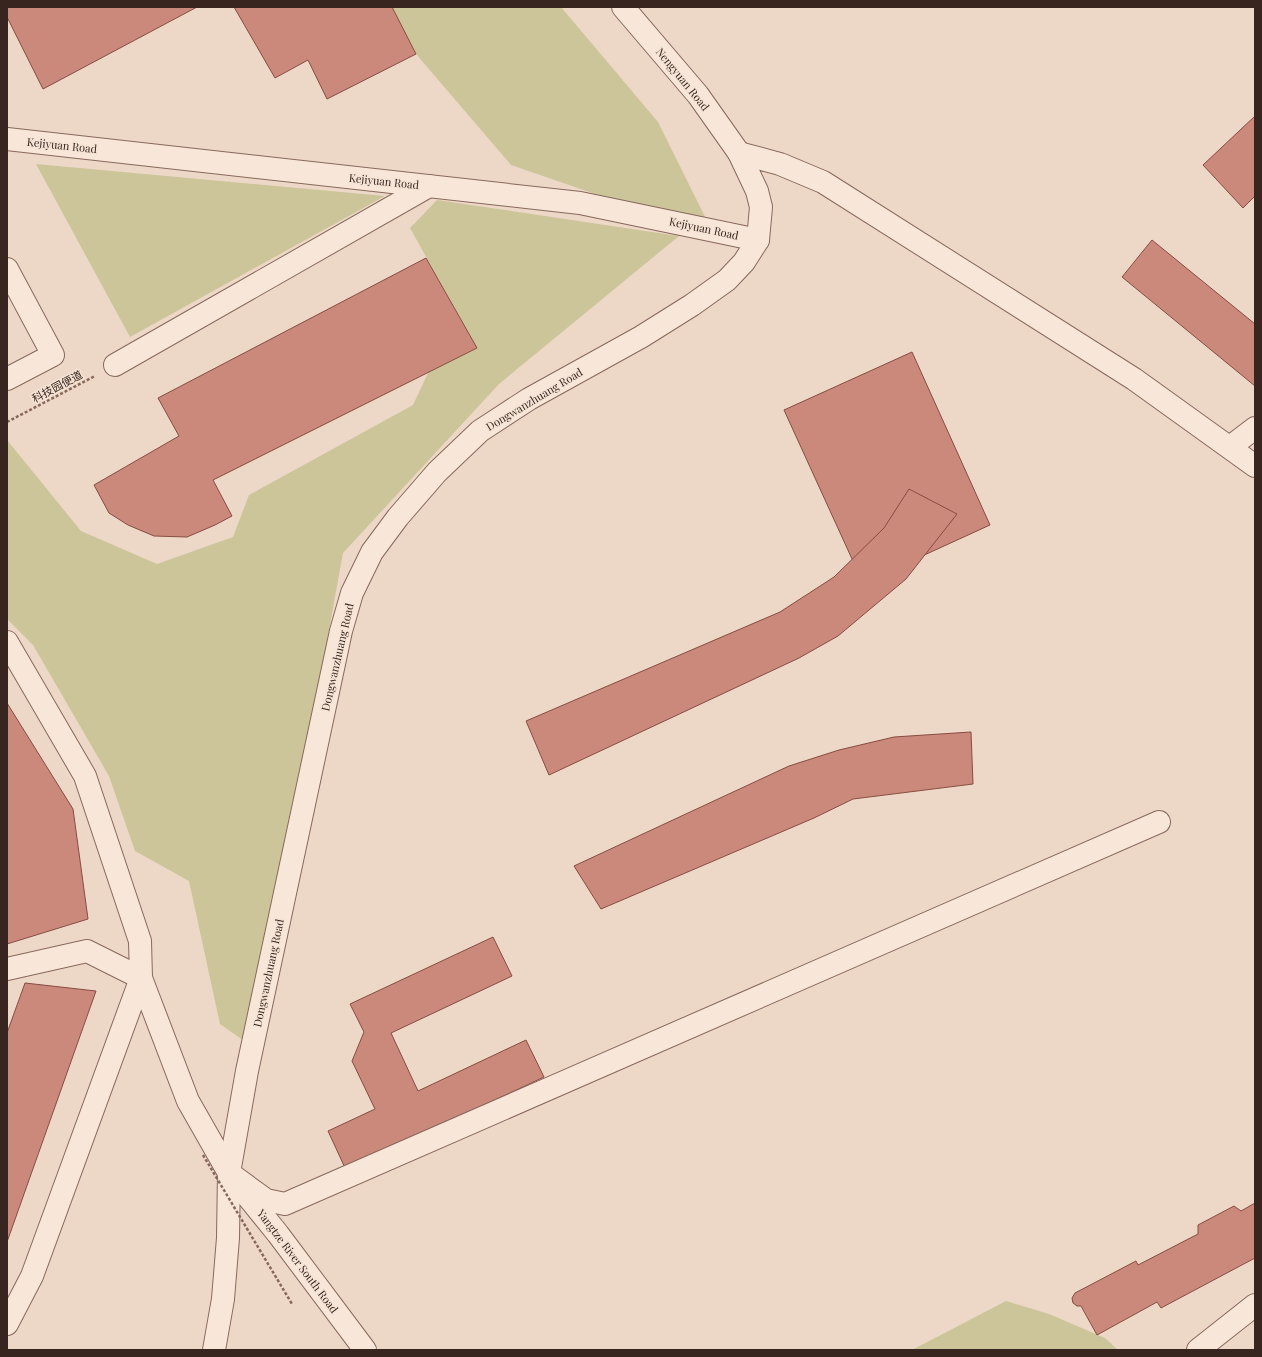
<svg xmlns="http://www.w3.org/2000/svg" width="1262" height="1357" font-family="'Playfair Display','Noto Sans SC',serif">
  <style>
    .green { fill: #ccc59a }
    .building { fill: #cb897c; stroke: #874c42 }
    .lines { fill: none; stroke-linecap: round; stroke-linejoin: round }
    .minor-casing { stroke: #88685c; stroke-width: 24 }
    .path { stroke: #88685c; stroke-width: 2.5; stroke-dasharray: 3 2; stroke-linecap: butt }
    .minor { stroke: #f8e7d9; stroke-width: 22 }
    .path-bridge { stroke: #88685c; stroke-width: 2.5; stroke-dasharray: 3 2; stroke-linecap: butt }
    .labels { text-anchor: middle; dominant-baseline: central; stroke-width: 3; stroke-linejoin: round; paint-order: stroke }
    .street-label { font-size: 11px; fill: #39251f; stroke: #f5e4d5 }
  </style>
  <rect width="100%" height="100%" fill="#edd7c6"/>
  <g class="green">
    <polygon points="392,7 561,7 658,122 714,235 511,165 416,54"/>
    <polygon points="36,164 385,196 130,337"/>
    <polygon points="437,200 679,236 499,384 343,553 253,1047 220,1024 189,881 135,851 109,776 33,645 7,619 7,440 81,531 157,564 233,537 249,495 413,405 429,371 477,348 410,228"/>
    <polygon points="1006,1301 1049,1314 1105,1338 1118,1350 912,1350"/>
  </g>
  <g class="building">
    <polygon points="7,7 197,7 43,89 7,17"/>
    <polygon points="234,7 392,7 416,54 327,99 308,60 275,78"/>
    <polygon points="1255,116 1255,196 1243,208 1203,165"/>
    <polygon points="1152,240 1255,324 1255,386 1122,277"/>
    <polygon points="426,258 477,348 213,480 232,516 215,525 187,537 154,536 128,525 109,513 94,485 179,436 158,398"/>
    <polygon points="912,352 990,525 863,583 784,410"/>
    <polygon points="909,489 957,514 906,579 838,636 799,658 549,775 526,721 780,612 834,577 884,528"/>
    <polygon points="7,703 73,809 88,919 7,944"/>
    <polygon points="971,732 973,784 853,799 814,818 601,909 574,866 789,766 839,750 894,737"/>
    <polygon points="493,937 512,976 391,1033 418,1091 526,1040 544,1077 346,1170 328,1131 375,1109 352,1061 364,1032 350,1004"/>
    <polygon points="25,983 96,991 7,1242 7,1033"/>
    <polygon points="1255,1203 1255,1258 1161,1308 1157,1302 1097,1335 1081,1306 1077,1306 1073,1303 1072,1298 1075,1293 1136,1261 1138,1265 1198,1234 1198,1225 1234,1206 1241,1211"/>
  </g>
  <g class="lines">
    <g class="minor-casing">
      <g id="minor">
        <polyline points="7,139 580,203 758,240"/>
        <polyline points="739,153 780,164 823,182 1134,379 1255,466"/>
        <polyline points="7,269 53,355 7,379"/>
        <polyline points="115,365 429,186"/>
        <polyline points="1230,447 1255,428"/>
        <polyline points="7,642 85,776 140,941 141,978 188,1101 229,1173 266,1200 285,1204 1159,822"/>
        <polyline points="7,969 87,951 141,978 32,1276 7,1324"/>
        <polyline points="244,1192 278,1234 365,1350"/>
        <polyline points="214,1350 223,1299 228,1238 229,1173 247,1071 341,631 352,593 372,552 398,517 437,472 480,431 529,399 641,337 692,305 727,280 744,262 758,240 761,207 757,191 739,153 698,95 623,7"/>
        <polyline points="1198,1350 1255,1305"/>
      </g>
    </g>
    <polyline class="path" points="7,422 95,376"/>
    <use href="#minor" class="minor"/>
    <polyline class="path-bridge" points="203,1155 292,1304"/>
  </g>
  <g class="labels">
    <g class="street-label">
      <text transform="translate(683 79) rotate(51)">Nengyuan Road</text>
      <text transform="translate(62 145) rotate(6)">Kejiyuan Road</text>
      <text transform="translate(384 181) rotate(6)">Kejiyuan Road</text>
      <text transform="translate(704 228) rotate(12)">Kejiyuan Road</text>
      <text transform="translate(57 386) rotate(-28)">科技园便道</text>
      <text transform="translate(534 399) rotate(-31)">Dongwanzhuang Road</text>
      <text transform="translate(337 657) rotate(-77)">Dongwanzhuang Road</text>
      <text transform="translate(268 973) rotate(-78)">Dongwanzhuang Road</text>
      <text transform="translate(298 1261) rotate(53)">Yangtze River South Road</text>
    </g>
  </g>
  <rect width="1262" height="1357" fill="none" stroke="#39251f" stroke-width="16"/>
</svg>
